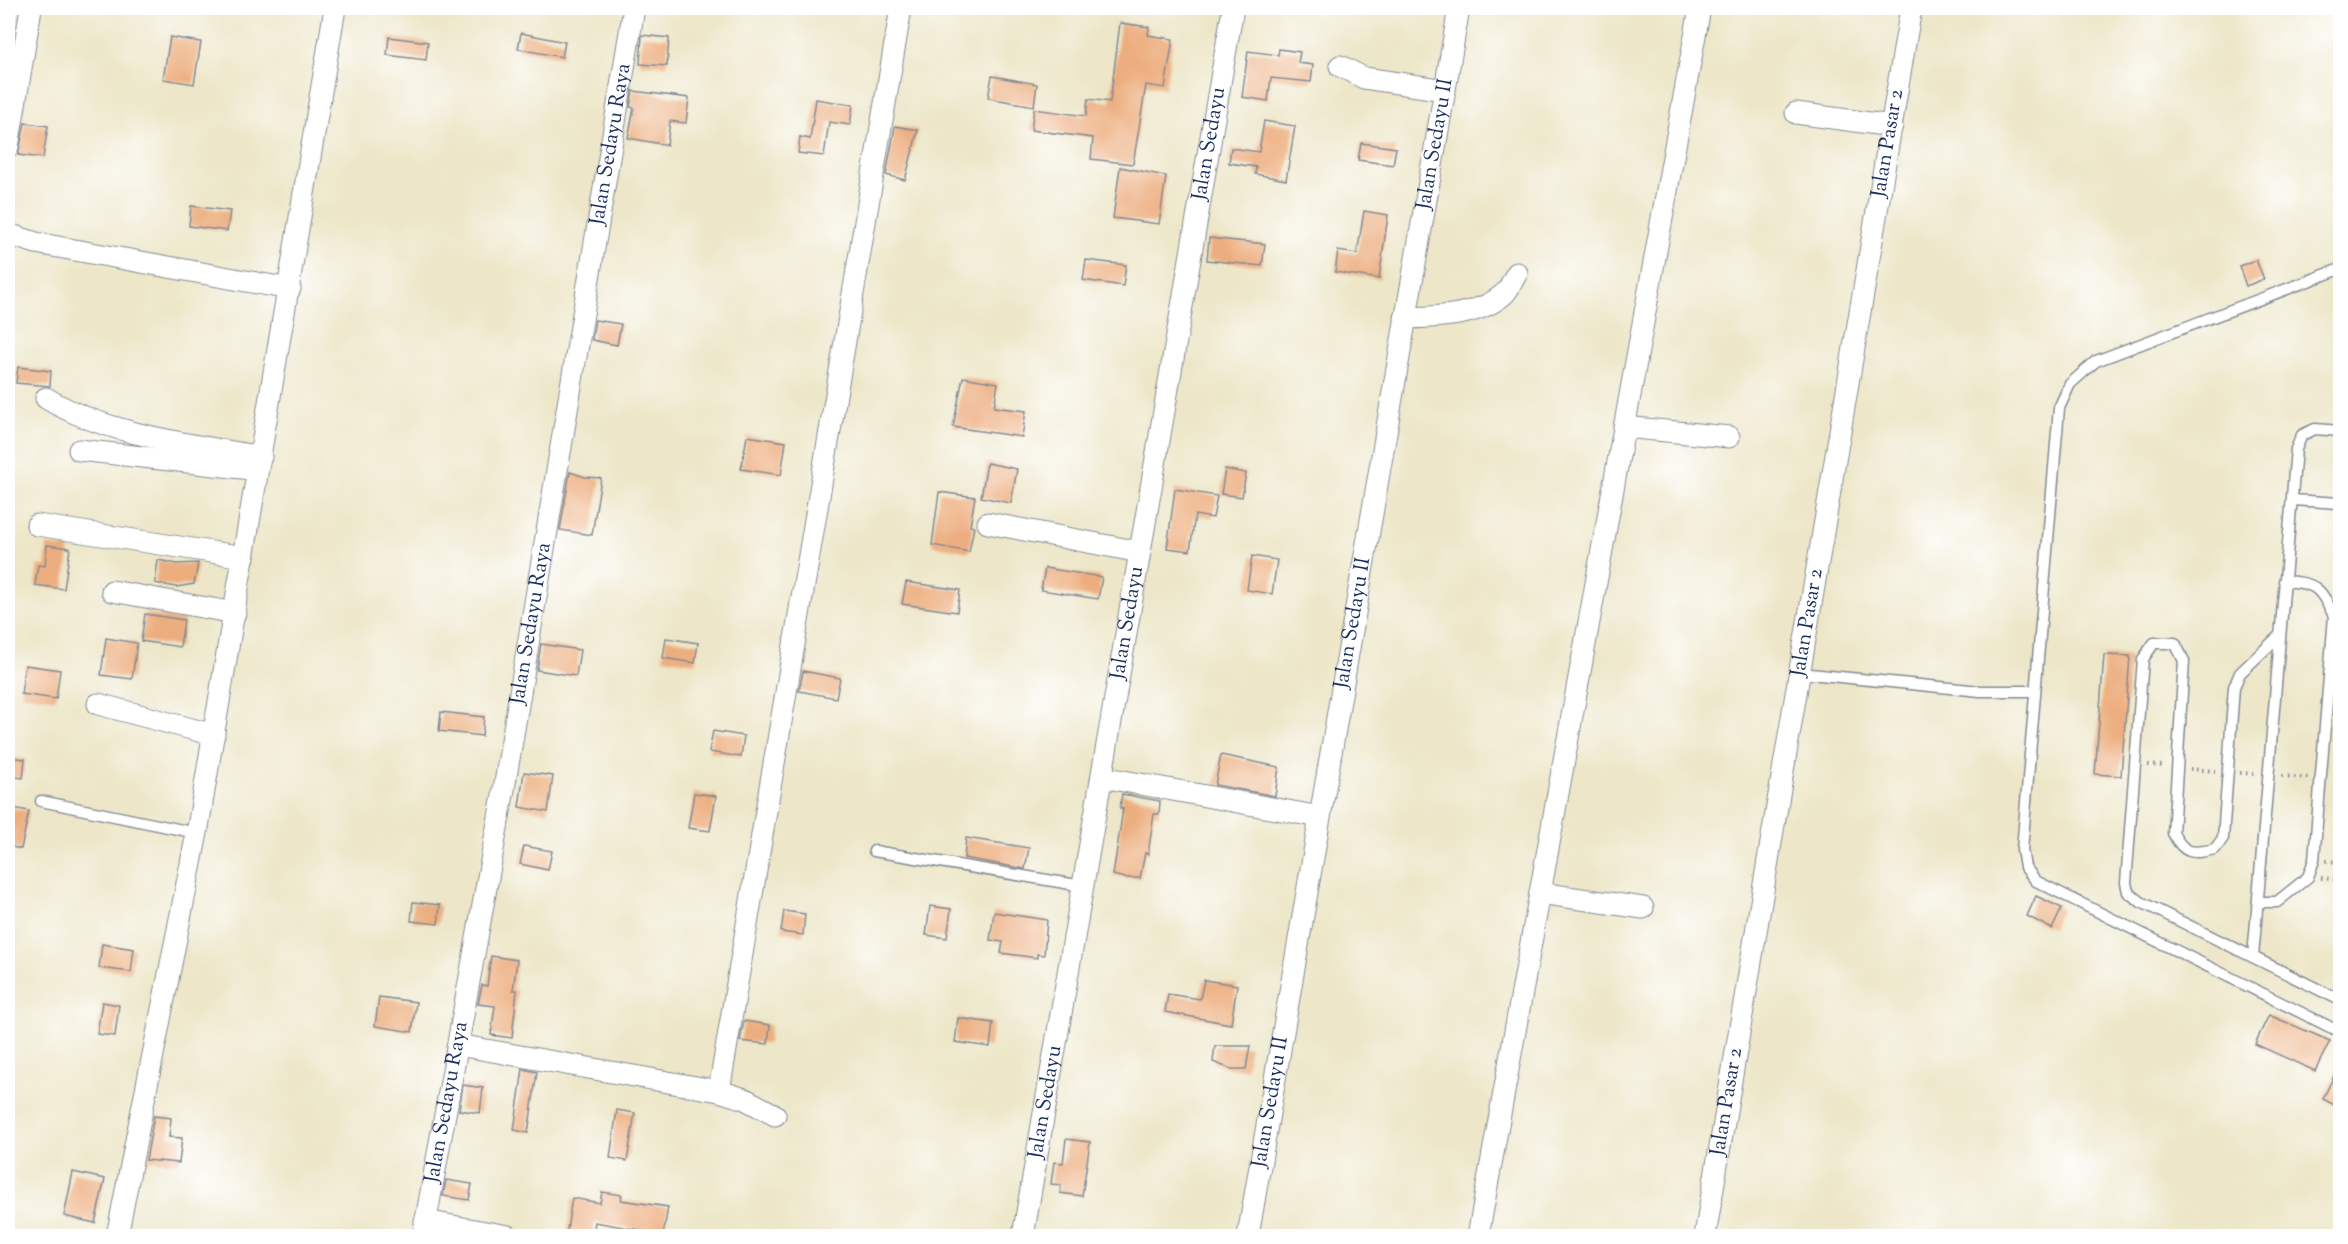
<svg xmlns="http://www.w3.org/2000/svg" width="2348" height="1244" font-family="'Sorts Mill Goudy',serif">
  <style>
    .building { fill: #edae7f }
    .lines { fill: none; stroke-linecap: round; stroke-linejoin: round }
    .lane-casing { stroke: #848a93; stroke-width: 13 }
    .street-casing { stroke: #848a93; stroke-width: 23 }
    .path { stroke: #848a93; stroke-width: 4; stroke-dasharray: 1.5 4.5; stroke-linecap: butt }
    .lane { stroke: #fff; stroke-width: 10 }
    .street { stroke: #fff; stroke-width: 21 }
    .labels { text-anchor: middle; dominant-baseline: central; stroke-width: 5; stroke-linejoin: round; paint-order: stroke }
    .street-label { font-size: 21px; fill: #1b2f5e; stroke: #fff }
  </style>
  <rect width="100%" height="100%" fill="#fff"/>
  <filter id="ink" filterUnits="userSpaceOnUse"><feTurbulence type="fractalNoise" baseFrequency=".0167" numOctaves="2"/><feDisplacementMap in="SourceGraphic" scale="12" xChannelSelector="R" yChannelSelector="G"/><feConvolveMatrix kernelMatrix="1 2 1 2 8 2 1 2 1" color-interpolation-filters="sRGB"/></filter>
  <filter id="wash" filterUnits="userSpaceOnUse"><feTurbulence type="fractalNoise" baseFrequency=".008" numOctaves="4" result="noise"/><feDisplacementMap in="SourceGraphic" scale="24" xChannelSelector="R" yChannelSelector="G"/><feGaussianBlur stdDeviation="1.35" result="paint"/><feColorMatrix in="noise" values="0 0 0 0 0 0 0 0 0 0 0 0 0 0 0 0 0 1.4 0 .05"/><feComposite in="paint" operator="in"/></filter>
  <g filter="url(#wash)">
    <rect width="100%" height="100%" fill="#ede6c8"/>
    <g id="blocks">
      <g class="building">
        <polygon points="1120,23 1149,27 1148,35 1173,39 1165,88 1146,85 1133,164 1091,159 1093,138 1031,130 1034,109 1086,116 1088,99 1110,102"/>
        <polygon points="521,33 565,42 562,57 518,49"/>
        <polygon points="642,35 669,38 667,66 640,64"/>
        <polygon points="170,37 201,42 194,84 163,79"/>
        <polygon points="389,37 428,42 426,60 387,55"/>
        <polygon points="1279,49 1300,52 1298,63 1313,65 1311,82 1271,78 1268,101 1242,97 1248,51 1278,55"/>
        <polygon points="992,76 1037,84 1034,106 988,98"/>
        <polygon points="633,91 689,98 686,123 670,121 667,145 628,138 634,108 630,107"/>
        <polygon points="816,99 853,105 850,125 829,122 824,156 798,153 800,137 810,139"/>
        <polygon points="1264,121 1295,126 1286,180 1255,174 1256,167 1229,163 1231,148 1259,152"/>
        <polygon points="25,123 48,126 43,158 18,155"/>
        <polygon points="895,126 918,130 905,180 886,175"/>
        <polygon points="1361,143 1396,148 1393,165 1358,160"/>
        <polygon points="1120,167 1166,176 1159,224 1113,218"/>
        <polygon points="191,206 230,211 227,231 189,226"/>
        <polygon points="1364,211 1388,215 1379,279 1335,272 1338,251 1357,254"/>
        <polygon points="1209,238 1265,244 1262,266 1207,260"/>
        <polygon points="1086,260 1126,265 1123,286 1083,280"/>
        <polygon points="2256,260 2264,279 2246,286 2239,266"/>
        <polygon points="595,320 621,324 617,345 592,340"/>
        <polygon points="18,367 51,371 50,386 16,383"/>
        <polygon points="963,377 998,383 994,407 1026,411 1022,437 953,427"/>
        <polygon points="747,436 786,442 781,475 741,469"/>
        <polygon points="987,463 1017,469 1011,503 981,497"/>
        <polygon points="1225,469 1246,473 1242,497 1221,494"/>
        <polygon points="570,472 585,477 601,478 592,535 560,530"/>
        <polygon points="1175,489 1217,496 1213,518 1195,515 1190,551 1167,548"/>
        <polygon points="939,492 975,497 970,526 974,527 969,552 932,545"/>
        <polygon points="47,545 70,548 64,589 35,585 38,565 45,566"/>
        <polygon points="1252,556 1277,560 1272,594 1247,590"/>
        <polygon points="158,560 177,564 198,563 194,584 176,587 155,583"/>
        <polygon points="1045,568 1102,577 1098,599 1041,590"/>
        <polygon points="906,582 960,590 957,612 902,604"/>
        <polygon points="145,614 184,620 180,647 141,641"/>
        <polygon points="106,638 137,643 132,679 101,675"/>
        <polygon points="666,638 698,643 695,663 663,658"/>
        <polygon points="541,644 580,650 576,676 537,670"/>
        <polygon points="2104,655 2130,656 2121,776 2095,774"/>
        <polygon points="25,665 60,670 56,699 21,694"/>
        <polygon points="803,671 840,678 836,698 799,691"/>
        <polygon points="441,712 484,717 482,736 439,731"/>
        <polygon points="713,731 744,736 741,757 709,752"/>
        <polygon points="1221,755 1279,767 1275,796 1215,785"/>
        <polygon points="8,757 25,759 23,778 8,776"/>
        <polygon points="524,772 553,776 548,812 519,807"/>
        <polygon points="694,793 716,796 710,831 688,828"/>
        <polygon points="1122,794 1160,801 1159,814 1154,814 1148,854 1145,853 1140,878 1125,878 1113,875 1123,809 1120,808"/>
        <polygon points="8,807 29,811 21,849 8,846"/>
        <polygon points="966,838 1029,848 1025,869 964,858"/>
        <polygon points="524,846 552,851 548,870 520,864"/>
        <polygon points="2036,896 2062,908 2052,929 2027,916"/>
        <polygon points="413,902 440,905 438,924 411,921"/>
        <polygon points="930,906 951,909 947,938 926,935"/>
        <polygon points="784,911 805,914 803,935 781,932"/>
        <polygon points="994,912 1047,920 1044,955 1037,954 1037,958 1001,953 1003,942 990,940"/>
        <polygon points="102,944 134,949 131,972 99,968"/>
        <polygon points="491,956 517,960 513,990 517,990 512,1038 491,1035 495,1006 478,1004 482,985 487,986"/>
        <polygon points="1204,980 1237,985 1231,1024 1165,1012 1168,994 1200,999"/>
        <polygon points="379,997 416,1002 412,1032 375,1026"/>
        <polygon points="102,1002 119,1005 115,1036 97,1034"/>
        <polygon points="2269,1015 2330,1041 2315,1071 2255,1044"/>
        <polygon points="958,1018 993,1023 990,1047 955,1042"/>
        <polygon points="744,1021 770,1025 768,1044 740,1041"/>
        <polygon points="1215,1046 1250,1046 1246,1069 1231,1069 1213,1062"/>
        <polygon points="2340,1063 2340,1108 2323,1099"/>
        <polygon points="523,1069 537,1072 528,1133 514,1130"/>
        <polygon points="463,1085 483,1088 480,1113 459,1110"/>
        <polygon points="617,1110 635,1113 627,1161 610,1158"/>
        <polygon points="154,1116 171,1118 169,1137 182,1138 179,1163 146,1160"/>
        <polygon points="1066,1139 1090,1142 1082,1196 1060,1193 1061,1185 1051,1184 1054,1162 1063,1163"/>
        <polygon points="73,1172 105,1179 95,1223 64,1216"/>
        <polygon points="446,1180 472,1184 469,1200 443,1196"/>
        <polygon points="602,1192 622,1195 621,1200 668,1207 663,1236 639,1236 640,1230 595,1222 593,1236 566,1236 572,1198 600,1203"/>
      </g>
    </g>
  </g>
  <g filter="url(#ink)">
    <use href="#blocks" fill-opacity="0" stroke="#848a93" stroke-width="1.5"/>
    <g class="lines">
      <g class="lane-casing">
        <g id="lane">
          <polyline points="2340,269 2096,361 2070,384 2059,408 2022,850 2025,867 2036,881 2340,1032"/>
          <polyline points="2292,500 2340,503"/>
          <path d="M2279 636 2240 673 2234 687 2223 838 2215 849C2193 854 2184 855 2173 833L2184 661 2175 643H2154L2143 659 2126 883 2128 892 2141 902 2340 1000"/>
          <polyline points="1800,673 1980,691 2035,691"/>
          <polyline points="41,801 197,833"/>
          <polyline points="874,851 1083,886"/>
          <path d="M2258 902H2277L2308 877 2314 860 2334 616C2320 587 2316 583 2284 581"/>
          <polyline points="2253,957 2296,449 2302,435 2315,429 2340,431"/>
        </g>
      </g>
      <g class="street-casing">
        <g id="street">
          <polyline points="1340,66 1364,78 1445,90"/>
          <polyline points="1796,113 1892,126"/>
          <polyline points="8,147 31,8"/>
          <polyline points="8,234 36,243 290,289"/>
          <path d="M1405 318C1438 317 1479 317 1505 293 1510 288 1513 279 1517 273"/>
          <path d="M46 398C106 435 191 444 261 457"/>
          <polyline points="1624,427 1729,437"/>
          <polyline points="79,450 251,469"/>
          <polyline points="988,523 1140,552"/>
          <polyline points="37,525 244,557"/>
          <polyline points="112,591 235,613"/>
          <polyline points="98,704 214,735"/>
          <polyline points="1102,777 1320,817"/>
          <polyline points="1540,893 1643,908"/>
          <polyline points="458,1045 719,1091 745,1099 775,1115"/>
          <polyline points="719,1091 901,8"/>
          <polyline points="425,1221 508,1236"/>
          <polyline points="117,1236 197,833 335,8"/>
          <path id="s1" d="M423 1236 504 789 634 8"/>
          <path id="s2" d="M1023 1236 1233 8"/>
          <path id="s3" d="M1248 1236 1459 8"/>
          <polyline points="1478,1236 1700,8"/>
          <path id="s4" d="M1705 1236 1911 8"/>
        </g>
      </g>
      <g class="path">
        <polyline points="2148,765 2164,766"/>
        <polyline points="2190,769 2215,771"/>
        <polyline points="2240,773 2257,774"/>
        <polyline points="2282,776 2308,778"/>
        <polyline points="2326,861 2340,862"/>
        <polyline points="2321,878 2340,880"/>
      </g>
      <use href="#lane" class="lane"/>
      <use href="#street" class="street"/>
    </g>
  </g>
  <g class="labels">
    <g class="street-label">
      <text stroke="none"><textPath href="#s1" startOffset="1108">Jalan Sedayu Raya</textPath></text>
      <text stroke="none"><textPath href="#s2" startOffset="1108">Jalan Sedayu</textPath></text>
      <text stroke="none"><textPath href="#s3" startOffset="1108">Jalan Sedayu II</textPath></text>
      <text stroke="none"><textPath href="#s4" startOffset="1108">Jalan Pasar 2</textPath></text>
      <text stroke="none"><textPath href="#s2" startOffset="622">Jalan Sedayu</textPath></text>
      <text stroke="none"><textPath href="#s3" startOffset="622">Jalan Sedayu II</textPath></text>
      <text stroke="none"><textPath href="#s4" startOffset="622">Jalan Pasar 2</textPath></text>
      <text stroke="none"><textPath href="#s1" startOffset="622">Jalan Sedayu Raya</textPath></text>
      <text stroke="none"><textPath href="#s1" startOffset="136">Jalan Sedayu Raya</textPath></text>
      <text stroke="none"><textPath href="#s2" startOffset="136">Jalan Sedayu</textPath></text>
      <text stroke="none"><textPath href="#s3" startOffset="136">Jalan Sedayu II</textPath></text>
      <text stroke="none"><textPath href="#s4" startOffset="136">Jalan Pasar 2</textPath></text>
    </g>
  </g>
  <rect width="2348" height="1244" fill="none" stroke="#fff" stroke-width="30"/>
</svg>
